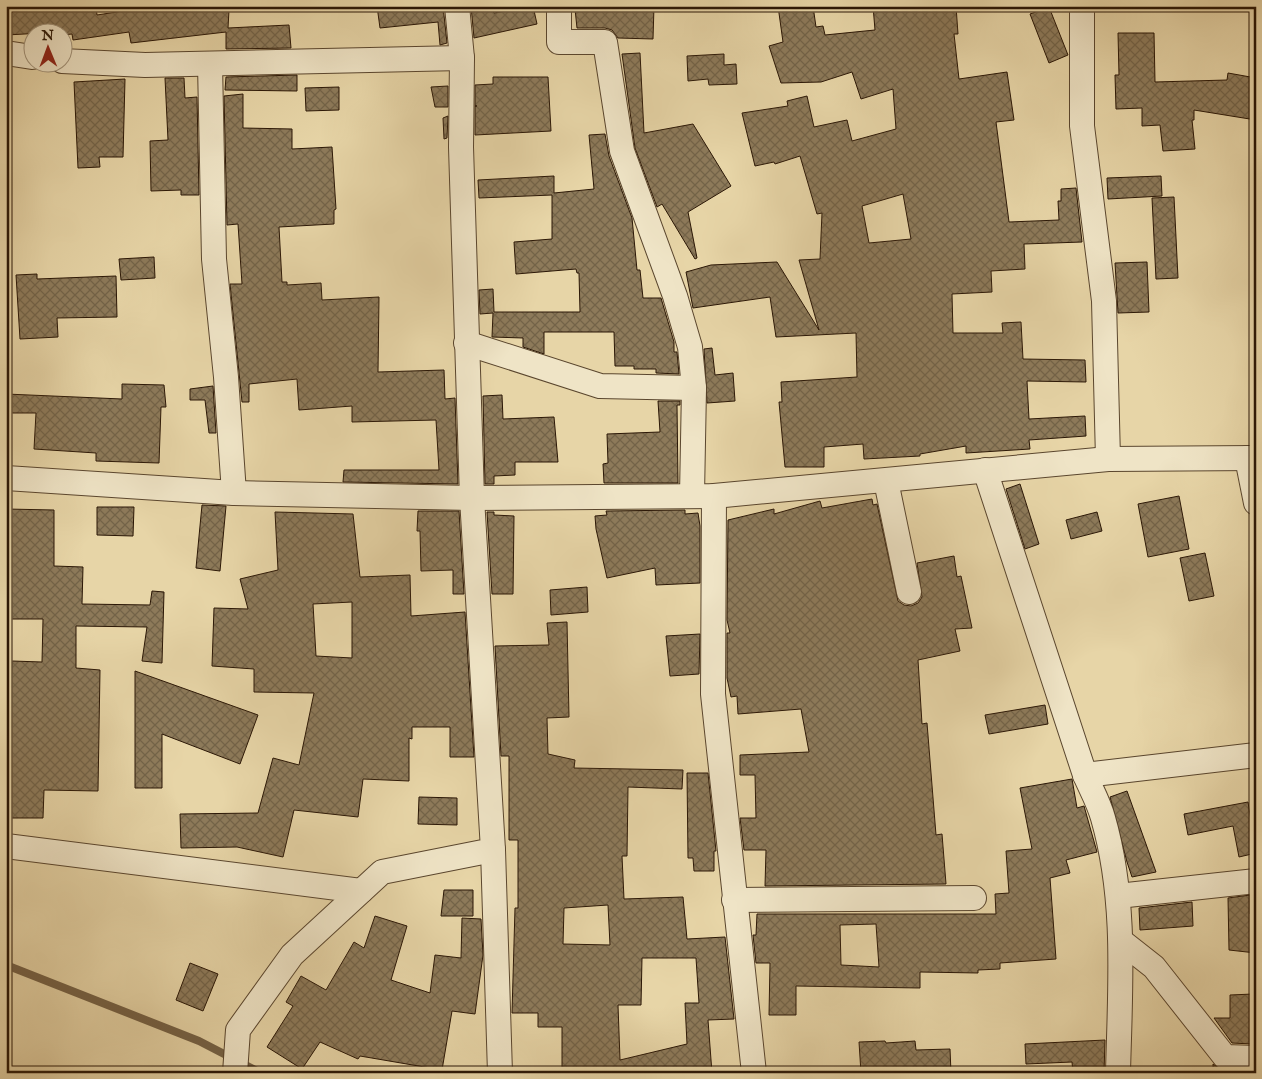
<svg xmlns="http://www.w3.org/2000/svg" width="1262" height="1079" font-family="'IM FELL English',serif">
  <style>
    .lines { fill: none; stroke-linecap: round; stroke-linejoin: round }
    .stream { stroke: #756246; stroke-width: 8 }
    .building { fill: url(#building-cross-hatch); stroke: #2b1706; fill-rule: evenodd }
    .minor-casing { stroke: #5a462e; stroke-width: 26 }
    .minor { stroke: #efe4c6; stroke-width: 24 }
  </style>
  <defs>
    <pattern id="building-cross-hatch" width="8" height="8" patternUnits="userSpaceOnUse" patternTransform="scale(1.25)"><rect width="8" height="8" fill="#8d7a5a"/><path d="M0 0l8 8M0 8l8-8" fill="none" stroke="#736348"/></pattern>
  </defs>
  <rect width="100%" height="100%" fill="#e7d5a7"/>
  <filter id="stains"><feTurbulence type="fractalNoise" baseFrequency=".004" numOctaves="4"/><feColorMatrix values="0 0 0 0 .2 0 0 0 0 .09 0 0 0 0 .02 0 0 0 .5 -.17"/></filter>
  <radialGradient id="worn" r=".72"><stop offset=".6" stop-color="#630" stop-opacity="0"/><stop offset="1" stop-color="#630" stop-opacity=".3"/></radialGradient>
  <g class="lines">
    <polyline class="stream" points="6,965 199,1041 261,1073"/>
  </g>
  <g class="building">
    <polygon points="6,6 96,6 97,15 155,6 193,6 193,10 229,10 228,28 289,25 291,48 226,49 226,32 131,43 129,32 73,40 72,34 62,35 62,32 6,35"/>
    <polygon points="377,6 443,6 447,43 440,45 438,22 380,28"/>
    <polygon points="471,6 480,6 481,11 492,9 494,13 533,6 537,24 474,38"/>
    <polygon points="607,6 654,6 653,39 618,38 612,30 605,28 577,28 575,9"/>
    <path d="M778 6H813L816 27 823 26 825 35 875 30 873 6H956L958 34H954L959 79 1007 72 1014 120 996 122 1009 222 1059 220 1058 201H1061V189L1076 188 1082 242 1024 244 1025 269 991 271 992 292 952 294 953 333H1003L1002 323 1021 322 1023 359 1085 360 1086 382 1027 381 1029 419 1085 416 1086 436 1029 440 1030 449 966 453V446L920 454V456L864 459 863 444 824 447V467H785L779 402H782L781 382 857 377 856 333 776 337 770 297 693 308 686 272 711 265 777 262 819 330 799 260 820 259 822 213 817 214 800 156 775 164 774 162 755 166 742 113 788 106 787 101 807 96 814 127 847 120 852 141 896 129 893 89 861 99 852 72 821 82 781 83 769 46 783 42ZM903 194 911 239 869 243 862 206Z"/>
    <polygon points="1049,7 1068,55 1049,63 1030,14"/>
    <polygon points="1118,33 1154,33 1155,82 1227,80 1228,73 1256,78 1256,120 1194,110 1194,120 1192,120 1195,149 1163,151 1160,125 1142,126 1142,108 1116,109 1115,75 1119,75"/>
    <polygon points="640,53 644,133 693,124 731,186 688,212 697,258 695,259 662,204 657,207 635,148 622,54"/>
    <polygon points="724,54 724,65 736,64 737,84 709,85 708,79 688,81 687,56"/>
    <polygon points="297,75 297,91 225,90 226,77"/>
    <polygon points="493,77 548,77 551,131 475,135 475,106 477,106 475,106 475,85 493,84"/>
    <polygon points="165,78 184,78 185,98 197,97 199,195 181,195 181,190 151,191 150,141 168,140"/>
    <polygon points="125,79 123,157 99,157 100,167 78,168 74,82"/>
    <polygon points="448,86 448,107 435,107 431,87"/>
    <polygon points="339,87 339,110 306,111 305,88"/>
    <polygon points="243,94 243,128 292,129 292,149 332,147 336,209 334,210 334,224 279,227 282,282 287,282 287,285 321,283 322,300 379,297 378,372 444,370 445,399 455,398 458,484 343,482 344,470 439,470 436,420 352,422 352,406 299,410 297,379 249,384 249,402 242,402 230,284 242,284 238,224 227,225 224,96"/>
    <polygon points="448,116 447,138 444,139 443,118"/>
    <polygon points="605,134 609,156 632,218 637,270 640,270 643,298 661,298 674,342 674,352 677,352 679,374 656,373 656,369 634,369 634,366 615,366 614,332 544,332 544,354 523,347 523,338 492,337 493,313 480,314 479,290 493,289 494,312 580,312 579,273 577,273 576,269 516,274 514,242 552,239 552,195 479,198 478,180 554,176 554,193 594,189 589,135"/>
    <polygon points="1161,176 1162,196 1108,199 1107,178"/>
    <polygon points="1174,197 1178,278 1156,279 1152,198"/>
    <polygon points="154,257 155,278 121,280 119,259"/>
    <polygon points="1147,262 1149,312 1118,313 1115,263"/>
    <polygon points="37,274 37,279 116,276 117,317 57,318 58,337 20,339 16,275"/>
    <polygon points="712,348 715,375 733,373 735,401 707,403 704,349"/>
    <polygon points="122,384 164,385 166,407 161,407 159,463 96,461 96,453 34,449 36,413 6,413 6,394 122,399"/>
    <polygon points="213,386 216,433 209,433 205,400 190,400 190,389"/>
    <polygon points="502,395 503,419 554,417 558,462 515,462 515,475 494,476 494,484 485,484 483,396"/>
    <polygon points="658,401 680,401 680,405 677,405 678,483 604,483 603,464 608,463 607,434 660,432"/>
    <polygon points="1020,484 1039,544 1025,549 1006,489"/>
    <polygon points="1179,496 1189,549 1148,557 1138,504"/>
    <polygon points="872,499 873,505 877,504 898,601 904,605 911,606 918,603 922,597 917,563 954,556 957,577 961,576 972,628 955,629 960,651 918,660 922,724 927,723 936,835 942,834 946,884 765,886 766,850 744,850 740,818 756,818 755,775 740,775 740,755 809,752 801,709 738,714 737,696 731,697 727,678 727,633 730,633 727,620 728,520 774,509 774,514 820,501 822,508"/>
    <polygon points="202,505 226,506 220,571 196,568"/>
    <polygon points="97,507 134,507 133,536 97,535"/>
    <polygon points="6,509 54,510 54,566 83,567 82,604 150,605 152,591 164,592 162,663 142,661 147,627 76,626 76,668 100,670 98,791 44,790 43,818 6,818 6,744 7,722 10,722 12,661 42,662 43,619 6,619"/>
    <polygon points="685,510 685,514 698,513 700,526 700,583 656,585 655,568 607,578 596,529 595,516 607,515 606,511"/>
    <polygon points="418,511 459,511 464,594 453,594 453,570 421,571 420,531 417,531"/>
    <path d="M275 512 353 514 360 577 410 575 411 616 465 612 474 757H450V727H412V739L409 738V781L363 779 358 817 294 810 283 857 237 847 181 848 180 814 258 813 273 758 299 765 314 693 254 692V669L212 666 214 608 248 609 240 579 278 570ZM352 602V658L316 656 313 604Z"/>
    <polygon points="487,512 494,512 494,515 514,516 513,594 492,594"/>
    <polygon points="1097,512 1102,531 1071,539 1066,520"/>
    <polygon points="1205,553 1214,596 1189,601 1180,558"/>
    <polygon points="587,587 588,612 551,615 550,590"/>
    <path d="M567 622 569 717 547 718 548 754 575 760 574 768 683 770 682 789 628 787 627 856H622L624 899 683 897 687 939 725 937 734 1019 708 1020 712 1073H562V1027H538V1013H512L515 908H518V840H509V756H501L495 646 549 645 547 623ZM608 905 610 945 563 944 564 908ZM642 958H696L699 1003H685L687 1044 620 1060 618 1005H641Z"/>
    <polygon points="700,634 699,674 670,676 666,636"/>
    <polygon points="135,671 258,715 240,764 162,734 162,788 135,788"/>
    <polygon points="1045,705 1048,724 989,734 985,715"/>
    <polygon points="687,773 708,773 716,851 714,851 714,871 694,871 693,858 688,858"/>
    <path d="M1072 779 1077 808 1084 806 1097 852 1066 860 1070 873 1050 878 1056 959 1000 963V969L978 970V973L920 972V988L796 986V1015H769L770 963H756L753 935H756L757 914H996L995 894 1009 893 1006 851 1032 849 1020 788ZM876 924 879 967 841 965 840 925Z"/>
    <polygon points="1127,791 1156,872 1132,877 1127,862 1110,797"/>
    <polygon points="419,797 457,798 457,825 418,824"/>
    <polygon points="1248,802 1256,853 1239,857 1233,826 1188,835 1184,814"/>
    <polygon points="444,890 473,890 473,916 441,916"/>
    <polygon points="1250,895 1250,914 1256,914 1256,953 1229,950 1228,898"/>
    <polygon points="1192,902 1193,926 1140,930 1139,908"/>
    <polygon points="375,916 407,926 391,980 430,993 435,955 461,958 462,918 481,919 483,955 475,1014 452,1011 442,1070 360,1056 358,1059 320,1042 302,1069 267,1047 293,1006 286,1002 301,976 326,990 354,942 364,948"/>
    <polygon points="190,963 218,974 203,1011 176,1000"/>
    <polygon points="1253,994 1252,1044 1232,1043 1214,1018 1230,1018 1230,995"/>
    <polygon points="1105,1040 1104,1073 1073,1073 1072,1062 1026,1064 1025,1044"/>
    <polygon points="885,1041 886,1043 915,1041 916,1050 950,1049 951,1073 861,1073 859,1042"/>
    <polygon points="1213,1064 1224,1071 1252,1073 1213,1073"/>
  </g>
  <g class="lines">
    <g class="minor-casing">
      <g id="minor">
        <polyline points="559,6 559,42 605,42 622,151 675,296 690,347 694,388 692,495"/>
        <polyline points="1082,6 1082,126 1104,301 1108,459"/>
        <polyline points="6,53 32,57"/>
        <polyline points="62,61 145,65 462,58"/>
        <polyline points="210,64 214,259 226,377 234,493"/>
        <polyline points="466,343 600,386 694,388"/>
        <polyline points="1247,458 1256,503"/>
        <path d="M985 470 1085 775C1091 789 1099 803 1103 818 1127 901 1120 988 1118 1073"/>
        <polyline points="6,478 234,493 472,498 714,496 1108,459 1256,458"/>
        <polyline points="886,481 909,592"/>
        <polyline points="714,496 713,694 754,1073"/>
        <polyline points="1085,775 1256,755"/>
        <polyline points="6,846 361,891"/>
        <polyline points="493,850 500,1073"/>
        <polyline points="1118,896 1256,881"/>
        <polyline points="734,900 974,898"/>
        <polyline points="1121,941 1154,967 1225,1057 1256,1058"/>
        <polyline points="235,1073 238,1030 292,955 382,872 493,850 472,498 461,147 462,58 457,6"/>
      </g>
    </g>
    <use href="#minor" class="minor"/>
  </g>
  <rect width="1262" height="1079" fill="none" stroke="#e7d5a7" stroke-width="25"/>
  <rect x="8" y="8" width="1247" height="1064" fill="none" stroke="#2b1706" stroke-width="2.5"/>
  <rect x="12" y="12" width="1237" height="1054" fill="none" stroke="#2b1706"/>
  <g transform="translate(48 48) rotate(359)"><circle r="24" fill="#efe4c6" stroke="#a19279"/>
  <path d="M0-4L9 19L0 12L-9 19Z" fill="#8f2418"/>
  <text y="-8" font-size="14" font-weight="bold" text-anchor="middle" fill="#2b1706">N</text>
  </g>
  <rect width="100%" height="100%" filter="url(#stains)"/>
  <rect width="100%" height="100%" fill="url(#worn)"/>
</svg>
